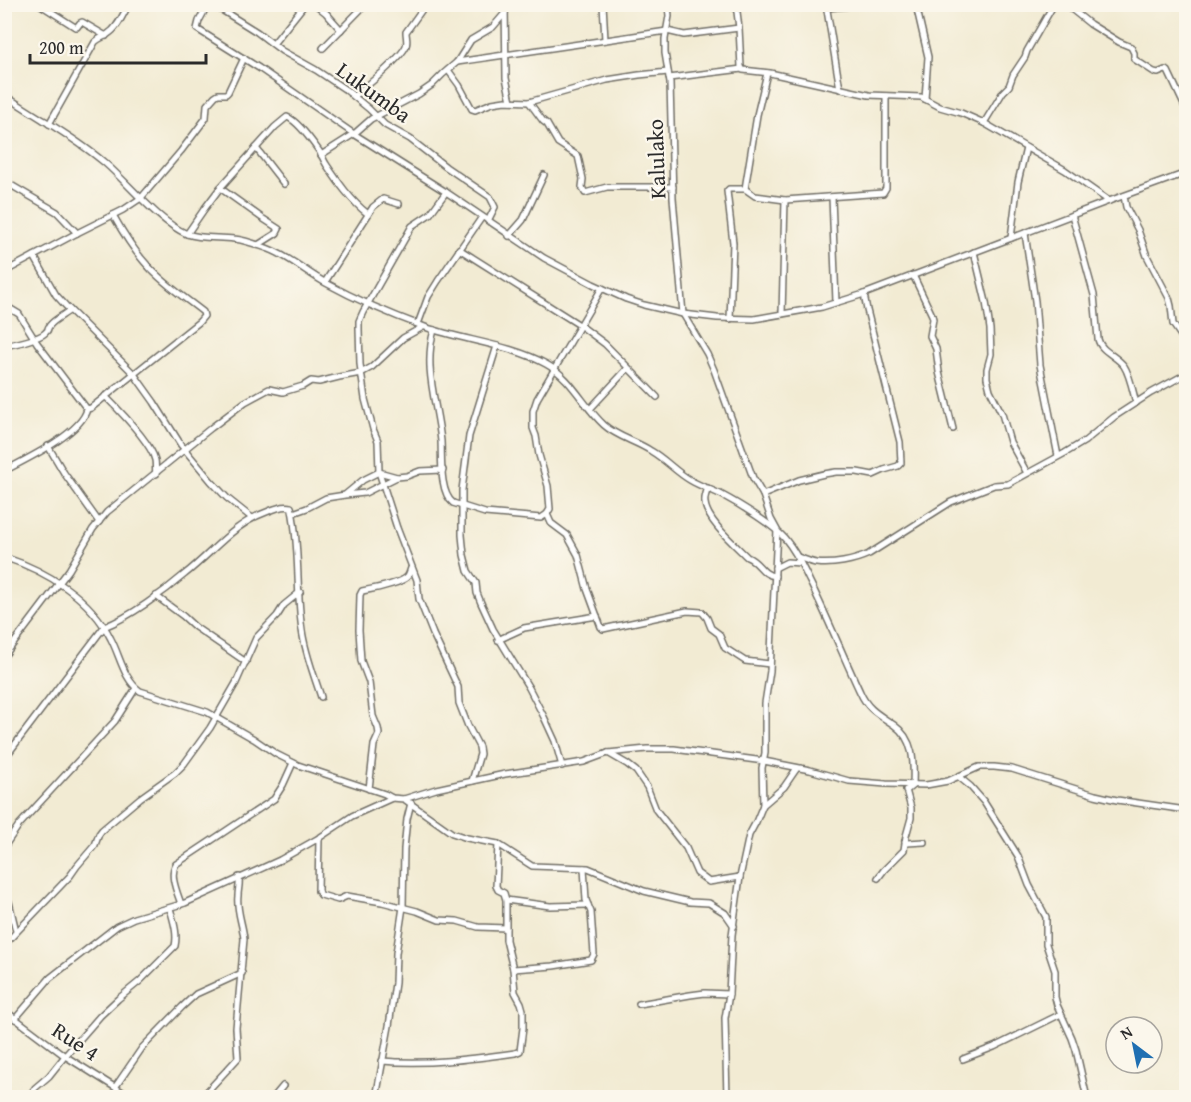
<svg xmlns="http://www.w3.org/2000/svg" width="1191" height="1102" font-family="'Gentium Book Plus',serif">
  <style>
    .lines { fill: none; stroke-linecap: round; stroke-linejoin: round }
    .street-casing { stroke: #716e66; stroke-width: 8 }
    .street { stroke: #fff; stroke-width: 5 }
    .labels { text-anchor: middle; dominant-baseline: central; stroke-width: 4.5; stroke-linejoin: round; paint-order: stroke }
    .street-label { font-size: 22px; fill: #2b2b2b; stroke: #fbf7ec }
  </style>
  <rect width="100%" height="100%" fill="#fbf7ec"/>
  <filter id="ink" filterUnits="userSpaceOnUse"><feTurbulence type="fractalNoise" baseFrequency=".0167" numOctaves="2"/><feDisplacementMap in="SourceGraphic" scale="12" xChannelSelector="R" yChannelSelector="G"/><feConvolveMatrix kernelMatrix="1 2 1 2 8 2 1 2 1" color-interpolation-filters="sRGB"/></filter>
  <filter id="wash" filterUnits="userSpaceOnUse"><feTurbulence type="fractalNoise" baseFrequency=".008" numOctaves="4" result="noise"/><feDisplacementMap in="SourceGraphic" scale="24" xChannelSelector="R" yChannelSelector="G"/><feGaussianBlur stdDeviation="1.35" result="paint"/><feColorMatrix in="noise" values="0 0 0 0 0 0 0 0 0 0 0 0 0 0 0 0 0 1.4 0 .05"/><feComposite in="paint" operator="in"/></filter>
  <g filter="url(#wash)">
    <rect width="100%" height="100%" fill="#f2ebd3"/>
  </g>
  <g filter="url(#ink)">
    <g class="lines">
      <g class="street-casing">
        <g id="street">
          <polyline points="39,4 75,27 77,27 80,23 82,22 106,36"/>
          <polyline points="208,4 199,21 197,29 259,68 354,134 446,192 544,258 593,284 626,299 644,305 683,314 717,318 754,319 822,307 864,294 1109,201 1186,173"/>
          <polyline points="212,4 257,32 282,51 316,70 346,90 369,109 385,125 410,139 446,167 490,197 495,207 488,221"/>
          <polyline points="315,4 326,13 341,30"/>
          <polyline points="505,4 506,78 511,101"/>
          <polyline points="603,4 605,40"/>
          <polyline points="668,4 669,16 665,39 665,53 670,83 673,198 683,314 707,354 714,370 753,478 763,495 771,519 777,530 770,671 765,703 765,753 762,768 763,805 756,822 749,835 740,877 732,935 729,994 725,1018 727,1098"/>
          <polyline points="736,4 739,28 741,67 743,70 770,73 869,95 921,97 940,107 961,113 984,123 1065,170 1109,201"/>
          <polyline points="826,4 840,89"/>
          <polyline points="1065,4 1090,24 1119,42 1131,47 1134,53 1134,59 1154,72 1158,73 1165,70 1168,71 1186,109"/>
          <polyline points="916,5 928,57 925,99"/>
          <polyline points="826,8 872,4"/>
          <polyline points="273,44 305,4"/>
          <polyline points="323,48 366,4"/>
          <polyline points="457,62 667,31 684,35 739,28"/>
          <polyline points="448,70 459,85 472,109 475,110 492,103 505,101 529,102 607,80 639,75 668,72"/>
          <polyline points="669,78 742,69"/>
          <path d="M4 95C18 104 32 113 45 121 66 134 86 147 105 163 128 183 159 222 187 234 201 239 219 237 234 239 246 240 258 245 269 249 290 257 306 272 326 283 357 300 392 315 425 327 465 341 509 344 546 364 572 378 583 406 604 425 617 437 636 441 651 451 665 459 676 472 690 480 700 486 712 490 722 495 739 504 775 526 786 540 797 553 803 568 810 582 828 618 843 656 860 692 868 710 878 714 894 725 914 739 914 762 913 785L907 790"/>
          <path d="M354 96C366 87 401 58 406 46 408 41 406 37 406 32L426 4"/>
          <polyline points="529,102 543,121 547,124 558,143 578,156 583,179 582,187 585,193 607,187 673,187"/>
          <polyline points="984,123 1003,92 1009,86 1013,75 1025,57 1027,51 1054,4"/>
          <path d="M49 124 95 42C100 37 103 38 108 34 118 28 123 14 129 4"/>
          <polyline points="256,148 284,184"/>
          <polyline points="321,155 354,134 371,119 419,94 432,85 443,74 457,62 471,40 493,27 505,13"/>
          <polyline points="4,181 57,212 77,233"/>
          <polyline points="220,188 262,218 279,229 277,233 258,245"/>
          <polyline points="745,189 757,115 767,73"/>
          <polyline points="446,192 430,214 412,226 363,312 359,321 359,329 360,364 365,399 373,429 378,441 379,472 397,528 417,580 419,599 433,634 458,687 459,703 468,726 479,747 480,754 472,781"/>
          <polyline points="1124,196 1126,207 1138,230 1147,256 1169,298 1171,306 1173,324 1186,343"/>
          <polyline points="832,197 836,302"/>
          <path d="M1072 215 1094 295 1098 339C1101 352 1116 355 1124 366 1130 375 1133 392 1136 403"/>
          <polyline points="1025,233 1035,301 1040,365 1058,456"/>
          <path d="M187 234 205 208 220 188 275 127 287 117C298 121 312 141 319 151 322 155 323 159 326 164 338 182 351 201 368 214"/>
          <polyline points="509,236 523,220 544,175"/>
          <polyline points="1011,238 1018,182 1026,148"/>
          <polyline points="459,249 581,326 605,344 657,397"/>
          <polyline points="974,252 986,302 990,329 991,354 987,369 987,378 990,390 1002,414 1010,442 1027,473"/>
          <polyline points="34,256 56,295 66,306 134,374 154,402 181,445 211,481 227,498 252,518"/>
          <polyline points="4,272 77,233 123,210 141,198 181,151 206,118 207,105 215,96 218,94 226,94 228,92 244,58"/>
          <polyline points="913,275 932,315 933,319 930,336 936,349 939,372 953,429"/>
          <polyline points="325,282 373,207 383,199 399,204"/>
          <polyline points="602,288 537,399 533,411 533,428 536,436 539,455 548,486 550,509 547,514 551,523 567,535 578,555 587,589 601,627 603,629 687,611 702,612 707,618 711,628 719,634 725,648 745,661 770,664"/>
          <polyline points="4,305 19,314 37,343 87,409"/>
          <polyline points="782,314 785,200"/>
          <polyline points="730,319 733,243 727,191 729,189 745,189 755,196 785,200 883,193 886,188 886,96"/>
          <polyline points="418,324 428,297 438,281 482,217"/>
          <path d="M434 330C423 368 437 403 441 441 442 457 439 492 453 503L485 513 541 518 547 514"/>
          <path d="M4 342 8 345C16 344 40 338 45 333 51 327 45 332 50 325 55 319 64 315 70 310"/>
          <polyline points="497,346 469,436 462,490 462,535 464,555 468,571 476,583 477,593 481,603 493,629 529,688 544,717 555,741 562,766"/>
          <path d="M105 396C118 409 151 443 155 460 156 464 155 469 156 474"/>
          <polyline points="590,409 628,368"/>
          <polyline points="48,446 64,473 99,522"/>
          <path d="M4 471C25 460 82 433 87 409L91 408 199 322 204 316 203 312C184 297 164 284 148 266 134 251 123 233 113 215"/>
          <path d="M708 488C706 493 704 498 705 503 707 521 734 544 747 557 760 562 761 575 775 576"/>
          <polyline points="346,494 363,480 379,472 397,477"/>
          <polyline points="763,495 799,480 824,474 836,472 857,472 873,475 884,470 898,466 901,463 900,442 867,310 864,294"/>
          <polyline points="293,513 307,508 326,498 345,495 365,493 397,477 407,476 420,471 443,470"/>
          <path d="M4 557C47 571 91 598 111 639 120 656 124 680 140 691L207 712 254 739 276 754 298 765 385 794 392 798 404 799 436 789 505 774 584 762 608 753 647 749H674L764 761 810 770 849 781 886 784 926 785 948 781 979 767H994L1012 769 1095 795 1117 800 1186 810"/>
          <path d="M798 557C804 559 810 562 816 563 833 565 854 561 869 554L951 502 994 485 1008 484 1065 453 1085 441 1114 417 1151 393 1186 374"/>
          <polyline points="775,568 787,562 800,563"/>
          <polyline points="156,596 183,616 195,627 246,662"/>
          <polyline points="498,640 524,628 597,616"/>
          <polyline points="4,656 69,570 93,529 107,512 211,428 245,402 269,389 283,392 303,386 311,381 319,382 339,377 361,373 372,367 403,338 423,327"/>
          <polyline points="608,753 627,764 636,771 647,787 656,810 686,848 697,873 709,882 740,877"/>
          <path d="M4 759 104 627C130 617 164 592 185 574 213 552 234 523 269 511 276 508 284 505 291 507L292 510C300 550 296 590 302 630 305 653 314 675 321 697"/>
          <polyline points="959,777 970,786 984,802 1018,856 1029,885 1046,917 1046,944 1055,971 1055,997 1057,1005 1072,1038 1076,1050 1087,1098"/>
          <path d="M369 789 374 745 379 734 378 728 373 716 369 682 361 661 359 630 360 595 362 591C373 589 399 584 407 577 409 575 410 571 411 568"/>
          <polyline points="404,799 452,833 467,838 498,844 532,866 588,868 644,891 690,902 709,903 725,913 734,926"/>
          <polyline points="763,805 784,787 797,768"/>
          <polyline points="319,838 318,891 321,895 338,900 347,896 382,902 417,911 439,920 457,921 478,927 506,928"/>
          <polyline points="905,841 907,843 924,842"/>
          <polyline points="4,847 19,825 115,721 136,688"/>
          <polyline points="878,878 884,870 904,850 906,836 911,818 911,808 906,790"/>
          <polyline points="4,895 9,902 16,931"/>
          <polyline points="506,900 550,906 588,905"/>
          <path d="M181 904C177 892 169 875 176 864L274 799 283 785 293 763"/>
          <polyline points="4,945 70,876 77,866 95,845 99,834 102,830 140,798 175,773 184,764 210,728 236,683 256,638 277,616 284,605 300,592"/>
          <polyline points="513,969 553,966 591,960 594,954 591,912 586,900 584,868"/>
          <polyline points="639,1004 690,995 705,993 729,994"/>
          <polyline points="4,1010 65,1056 132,1098"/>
          <polyline points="15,1019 50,978 117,926 134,918 185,903 280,860 319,838 352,816 392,798"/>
          <polyline points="963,1059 994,1047 1061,1014"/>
          <path d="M382 1061C427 1065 471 1059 515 1053L520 1051 523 1028V1010L521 1003 515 992 513 969 506 940V900L504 893 498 890 496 886 498 844"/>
          <polyline points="116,1086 142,1048 182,1007 196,994 242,973"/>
          <path d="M28 1098 35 1088 49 1076 65 1056 100 1016 118 999 140 981 175 946C178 933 173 920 170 908"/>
          <path d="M201 1098 238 1058 236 1028 244 939C243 925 236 910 238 896 238 889 240 885 239 877"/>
          <polyline points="273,1098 283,1086"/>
          <polyline points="376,1098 389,1026 395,983 396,953 403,907 404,849 407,819 411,803"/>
        </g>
      </g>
      <use href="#street" class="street"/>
    </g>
  </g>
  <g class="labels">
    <g class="street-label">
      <text transform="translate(374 92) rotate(36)">Lukumba</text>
      <text transform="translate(656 159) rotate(-92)">Kalulako</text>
      <text transform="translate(76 1041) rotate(33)">Rue 4</text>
    </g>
  </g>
  <rect width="1191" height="1102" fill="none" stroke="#fbf7ec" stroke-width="24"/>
  <g transform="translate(1134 1045) rotate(328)"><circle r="28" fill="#fbf7ec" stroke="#a8a59f" stroke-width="1.5"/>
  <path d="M0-4.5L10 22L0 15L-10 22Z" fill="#1f6fb2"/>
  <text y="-9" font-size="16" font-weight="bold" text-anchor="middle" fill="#2b2b2b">N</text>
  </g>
  <path d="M30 54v9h176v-9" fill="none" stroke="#2b2b2b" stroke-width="3"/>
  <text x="39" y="54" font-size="18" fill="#2b2b2b" stroke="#fbf7ec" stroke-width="4.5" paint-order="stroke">200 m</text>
</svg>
